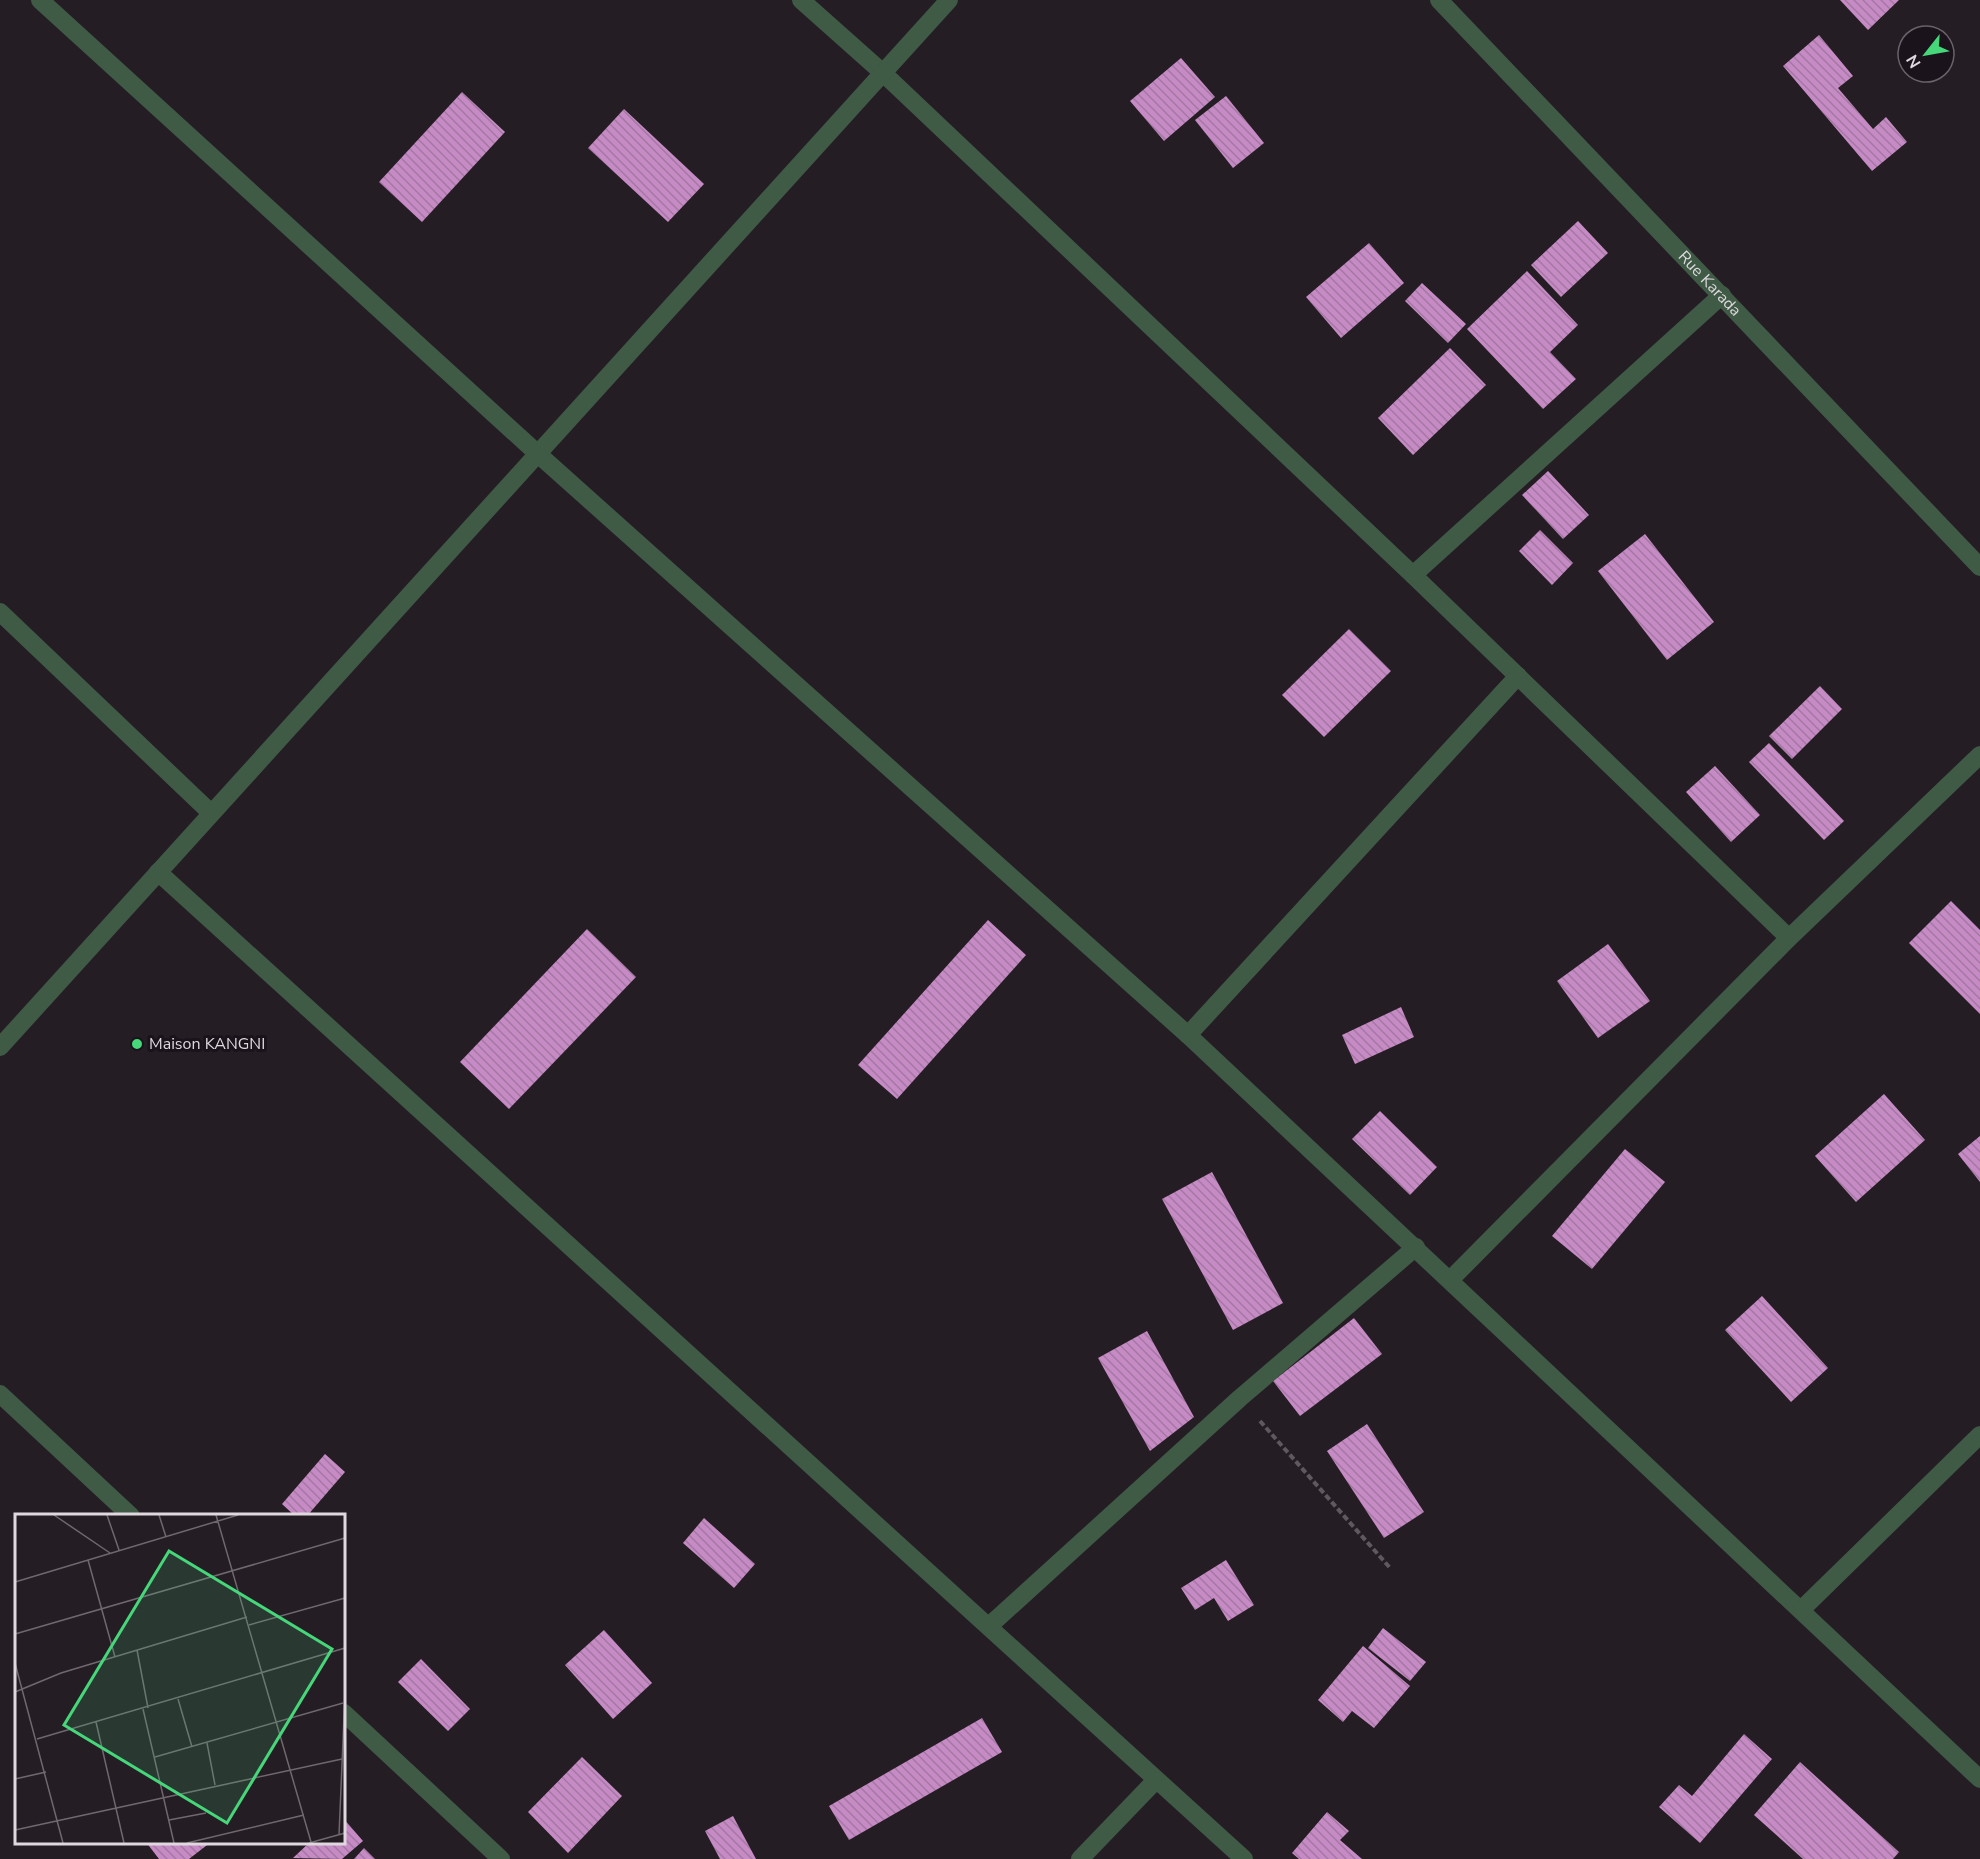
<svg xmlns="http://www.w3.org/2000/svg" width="1980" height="1859" font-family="'Nunito Sans',sans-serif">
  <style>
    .building { fill: url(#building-back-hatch) }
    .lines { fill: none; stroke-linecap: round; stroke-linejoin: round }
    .path { stroke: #5f585f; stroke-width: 4; stroke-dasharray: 6 3; stroke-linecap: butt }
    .street { stroke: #3f5a45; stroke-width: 18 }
    .poi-dot { fill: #46d77a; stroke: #1b131b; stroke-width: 2 }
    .labels { text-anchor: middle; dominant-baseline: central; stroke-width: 6; stroke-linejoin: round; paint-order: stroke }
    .street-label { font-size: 16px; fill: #dfd9df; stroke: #1b131b }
    .poi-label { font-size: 16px; fill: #dfd9df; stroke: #1b131b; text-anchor: start }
    .inset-road { fill: none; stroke: #6f686f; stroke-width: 1.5 }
    .view { fill: #46d77a; fill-opacity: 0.15; stroke: #46d77a; stroke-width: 3 }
    .inset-edge { fill: none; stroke: #dfd9df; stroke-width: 3 }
  </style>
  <defs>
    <pattern id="building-back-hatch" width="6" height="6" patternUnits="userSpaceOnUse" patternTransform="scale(1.5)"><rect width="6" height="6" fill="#c68bc5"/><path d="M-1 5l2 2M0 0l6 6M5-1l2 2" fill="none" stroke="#a578a4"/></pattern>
  </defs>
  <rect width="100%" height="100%" fill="#251d24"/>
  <g class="building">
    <polygon points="1840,0 1899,0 1868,30"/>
    <polygon points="1819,35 1853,76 1838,88 1873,129 1886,117 1907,142 1872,171 1783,66"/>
    <polygon points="1181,58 1215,97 1164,141 1130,101"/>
    <polygon points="462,92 505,132 422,222 379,182"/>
    <polygon points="1226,96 1264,143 1233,168 1195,120"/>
    <polygon points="624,109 704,184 668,222 588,148"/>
    <polygon points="1578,221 1608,253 1561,297 1531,265"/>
    <polygon points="1369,243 1404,283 1341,338 1306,297"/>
    <polygon points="1527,271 1578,325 1550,352 1576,379 1543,409 1467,329"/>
    <polygon points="1422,283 1466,324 1448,343 1405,301"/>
    <polygon points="1450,348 1486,385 1413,455 1378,418"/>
    <polygon points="1548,471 1589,515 1563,539 1522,495"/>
    <polygon points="1540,530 1573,563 1552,585 1519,551"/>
    <polygon points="1645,534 1714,622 1667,660 1598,571"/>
    <polygon points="1349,629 1391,671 1324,737 1282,695"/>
    <polygon points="1820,686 1842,709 1792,759 1769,736"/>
    <polygon points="1769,743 1844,821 1824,840 1749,762"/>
    <polygon points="1715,766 1760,815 1731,842 1686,792"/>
    <polygon points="1951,901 1980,930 1980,1014 1909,943"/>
    <polygon points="988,920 1026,955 897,1099 858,1065"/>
    <polygon points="587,929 636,977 509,1109 460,1062"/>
    <polygon points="1608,944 1650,1001 1598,1038 1557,981"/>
    <polygon points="1401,1007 1414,1037 1355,1064 1342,1035"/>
    <polygon points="1884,1094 1925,1140 1856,1202 1815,1156"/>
    <polygon points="1380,1111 1437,1167 1410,1195 1352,1139"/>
    <polygon points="1980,1136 1980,1182 1958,1154"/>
    <polygon points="1625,1149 1665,1182 1592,1269 1552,1236"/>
    <polygon points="1212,1172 1283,1303 1233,1330 1162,1199"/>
    <polygon points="1762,1296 1828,1368 1791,1402 1725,1330"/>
    <polygon points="1354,1318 1382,1354 1300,1416 1273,1381"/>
    <polygon points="1147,1331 1194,1417 1150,1451 1098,1358"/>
    <polygon points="1367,1424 1424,1512 1384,1538 1327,1451"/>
    <polygon points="325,1454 345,1472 307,1516 295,1516 282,1504"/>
    <polygon points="704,1518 755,1564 734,1588 683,1543"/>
    <polygon points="1226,1560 1254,1605 1228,1621 1214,1598 1195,1610 1181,1588"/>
    <polygon points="1383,1628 1426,1662 1410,1681 1368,1648"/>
    <polygon points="604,1630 652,1683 613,1719 565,1665"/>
    <polygon points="1363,1646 1410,1686 1374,1728 1352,1711 1343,1722 1318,1700"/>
    <polygon points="421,1659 470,1709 448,1731 398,1682"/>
    <polygon points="982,1718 1002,1752 849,1840 829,1806"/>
    <polygon points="1744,1734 1772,1759 1700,1843 1659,1807 1679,1785 1692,1796"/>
    <polygon points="582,1757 622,1796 568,1853 528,1812"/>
    <polygon points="1800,1762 1899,1852 1893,1859 1803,1859 1754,1815"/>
    <polygon points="1327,1812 1349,1831 1340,1840 1362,1859 1299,1859 1292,1853"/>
    <polygon points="733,1816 756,1859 720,1859 705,1831"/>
    <polygon points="344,1819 363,1841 342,1859 293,1858 310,1842 344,1842"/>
    <polygon points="146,1842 211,1842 189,1859 159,1859"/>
    <polygon points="364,1848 375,1859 354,1859"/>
  </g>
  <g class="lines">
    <polyline class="path" points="1260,1421 1391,1569"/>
    <g class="street">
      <polyline points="40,0 538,454 1188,1035 1980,1779"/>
      <polyline points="801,0 883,73 1413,575 1789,938"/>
      <path id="s1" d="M1439 0 1980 567"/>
      <polyline points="1413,575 1722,295"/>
      <polyline points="0,612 211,813"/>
      <polyline points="158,872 1244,1859"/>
      <polyline points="1188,1035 1518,676"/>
      <polyline points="0,1047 949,0"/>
      <polyline points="1450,1280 1789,938 1980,755"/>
      <polyline points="0,1394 131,1516"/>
      <polyline points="1801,1610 1980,1435"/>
      <polyline points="989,1626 1240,1398 1416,1247"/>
      <polyline points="344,1713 501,1859"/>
      <polyline points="1080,1859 1156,1780"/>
    </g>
  </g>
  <circle class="poi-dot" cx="137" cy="1044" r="6"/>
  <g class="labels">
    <g class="street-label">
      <text stroke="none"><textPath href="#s1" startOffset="392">Rue Karada</textPath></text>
    </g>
    <g class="poi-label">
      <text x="149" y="1044">Maison KANGNI</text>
    </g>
  </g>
  <g transform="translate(15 1514)">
    <rect width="330" height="330" fill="#251d24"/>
    <path class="inset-road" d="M39 1 95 39M92 1 104 36M144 1 151 23M201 1 296 328M73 46 100 143M0 68 223 1M234 111 330 84M0 120 330 24M122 136 133 194M0 149 48 329M0 178 46 159 232 103M163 185 177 233M128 195 159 329M81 208 109 329M22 225 330 134M192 229 200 271M140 243 328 189M0 265 31 258M154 306 191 299M0 316 327 245M324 321 330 180M172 329 289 301M294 329 330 319"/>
    <path class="view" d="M154 37 317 135 212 309 49 211Z"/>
    <rect width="330" height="330" class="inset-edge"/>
  </g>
  <g transform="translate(1926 54) rotate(239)"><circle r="28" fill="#1b131b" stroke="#696269" stroke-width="1.5"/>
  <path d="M0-4.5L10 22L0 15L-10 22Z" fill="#46d77a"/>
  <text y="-9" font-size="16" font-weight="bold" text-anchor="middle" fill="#dfd9df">N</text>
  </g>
</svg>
